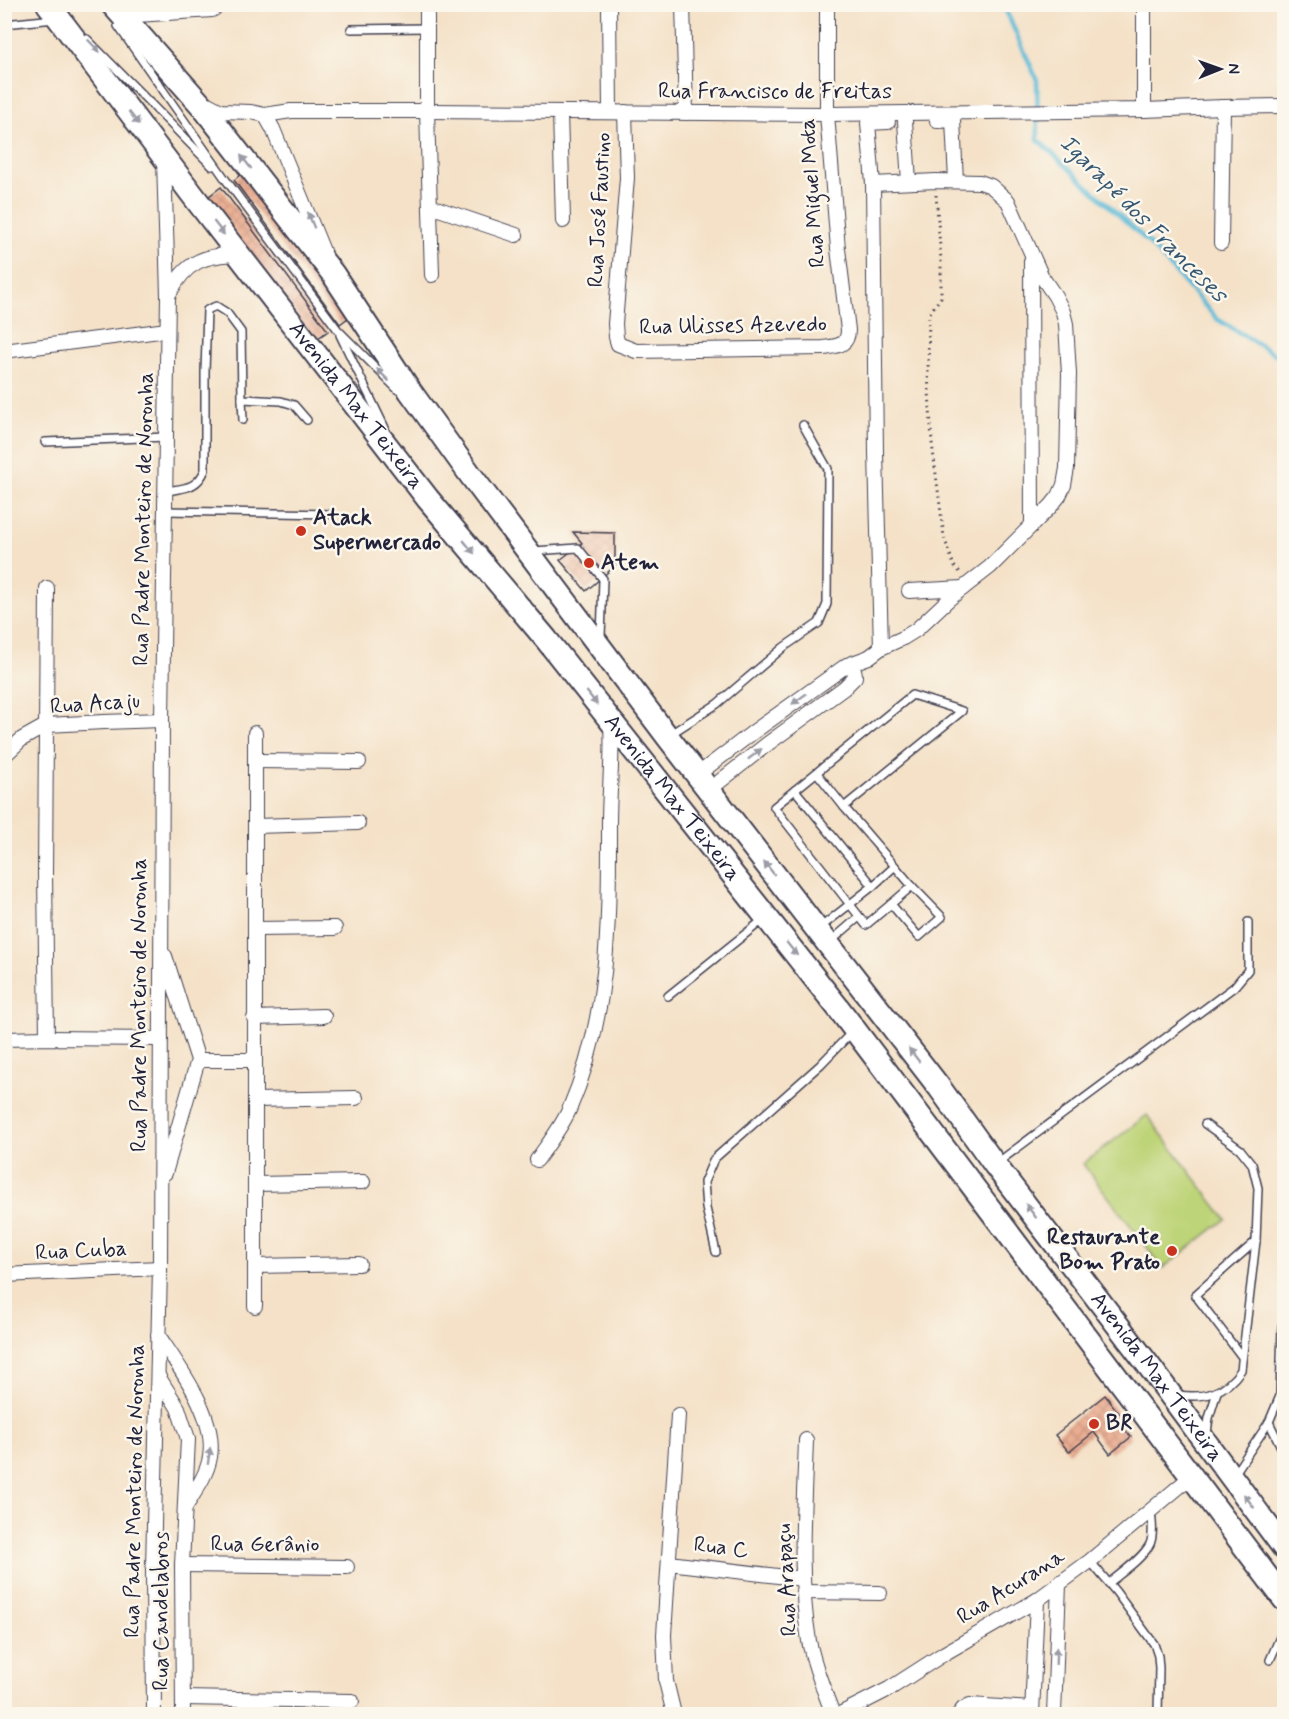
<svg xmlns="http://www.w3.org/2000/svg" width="1289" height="1719" font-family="Mynerve,sans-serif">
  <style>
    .grass { fill: #bed478; stroke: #707b5a; stroke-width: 1.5 }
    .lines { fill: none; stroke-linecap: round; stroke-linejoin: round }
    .stream { stroke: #58b9d7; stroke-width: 4.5 }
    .building { fill: url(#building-cross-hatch) }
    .service-casing { stroke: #423f50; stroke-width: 10 }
    .minor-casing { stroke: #423f50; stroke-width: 16 }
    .primary-casing { stroke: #423f50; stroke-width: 26 }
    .path { stroke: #423f50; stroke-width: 3; stroke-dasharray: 1.5 4.5; stroke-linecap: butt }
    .service { stroke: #fff; stroke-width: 7 }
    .minor { stroke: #fff; stroke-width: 14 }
    .primary { stroke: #fff; stroke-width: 22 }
    .oneway { fill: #9c9ca7 }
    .poi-dot { fill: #c8321e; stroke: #fbf7ec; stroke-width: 2 }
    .labels { text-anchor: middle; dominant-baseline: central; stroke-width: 5; stroke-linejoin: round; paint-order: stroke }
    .street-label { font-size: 22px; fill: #22223b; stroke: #fbf7ec }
    .poi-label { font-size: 22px; font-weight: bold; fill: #22223b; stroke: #fbf7ec; text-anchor: start }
    .water-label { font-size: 24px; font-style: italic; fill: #355772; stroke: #fbf7ec }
  </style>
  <defs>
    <pattern id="building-cross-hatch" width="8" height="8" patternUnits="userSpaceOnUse" patternTransform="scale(1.5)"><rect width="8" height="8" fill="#ebae92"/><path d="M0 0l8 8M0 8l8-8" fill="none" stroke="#c9957f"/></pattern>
  </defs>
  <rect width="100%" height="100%" fill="#fbf7ec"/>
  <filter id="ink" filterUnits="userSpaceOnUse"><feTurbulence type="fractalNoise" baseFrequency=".0167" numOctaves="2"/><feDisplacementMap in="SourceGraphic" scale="12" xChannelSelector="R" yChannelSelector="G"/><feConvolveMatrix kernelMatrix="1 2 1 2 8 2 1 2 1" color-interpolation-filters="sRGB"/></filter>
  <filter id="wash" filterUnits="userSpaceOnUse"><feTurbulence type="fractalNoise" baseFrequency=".008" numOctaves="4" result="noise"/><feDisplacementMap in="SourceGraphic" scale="24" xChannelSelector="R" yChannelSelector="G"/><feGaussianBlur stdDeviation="1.35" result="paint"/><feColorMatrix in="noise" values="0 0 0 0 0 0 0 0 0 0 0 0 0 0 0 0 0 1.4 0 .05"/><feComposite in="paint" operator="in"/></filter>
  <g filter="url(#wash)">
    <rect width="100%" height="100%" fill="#f4e1c7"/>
    <polygon class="grass" points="1147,1115 1226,1219 1163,1268 1083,1164"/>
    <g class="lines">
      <polyline class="stream" points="1003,4 1037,80 1038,140 1147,241 1217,319 1284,360"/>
    </g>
    <g id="blocks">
      <g class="building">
        <polygon points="246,170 353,314 340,324 234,180"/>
        <polygon points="221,187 328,331 315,340 208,197"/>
        <polygon points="573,532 615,533 615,566 586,591 560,560 582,543"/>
        <polygon points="1105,1395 1119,1413 1114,1416 1131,1437 1110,1454 1094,1432 1069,1452 1055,1435"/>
      </g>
    </g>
  </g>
  <g filter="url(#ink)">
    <use href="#blocks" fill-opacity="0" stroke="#423f50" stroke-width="1.5"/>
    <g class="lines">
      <g class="service-casing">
        <g id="service">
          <polyline points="4,24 55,19"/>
          <polyline points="118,26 226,180 338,330 398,390"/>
          <polyline points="351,29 427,28"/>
          <polyline points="87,39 212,166"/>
          <polyline points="340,335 385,428"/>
          <polyline points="242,399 243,420"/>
          <polyline points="45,442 166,437"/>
          <path d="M166 491C184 488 197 489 205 470V372L207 310 216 306 227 313 241 332 242 399 281 401 294 405 307 420"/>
          <polyline points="166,511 332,514"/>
          <polyline points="534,551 578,548 603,579 601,637"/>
          <polygon points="912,695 962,711 844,807 912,886 942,917 919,937 891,904 866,925 774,807"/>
          <polyline points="669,735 717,704 784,647 819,623 827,604 828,469 803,425"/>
          <polyline points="817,773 844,807"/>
          <polyline points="795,790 873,886 895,866"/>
          <polyline points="891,904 912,886"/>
          <polyline points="821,927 873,886"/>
          <polyline points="830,942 859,917"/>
          <polyline points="668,996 764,919"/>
          <polyline points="997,1163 1234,987 1248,970 1248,922"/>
          <polyline points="716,1252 706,1208 704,1182 714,1159 820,1065 853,1031"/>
          <polyline points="1242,1357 1195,1295 1256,1241"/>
          <path d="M1178 1395C1205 1399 1225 1393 1241 1370L1256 1241 1258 1188 1252 1164 1240 1149 1205 1124"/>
          <polyline points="1269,1422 1284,1453"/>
          <polyline points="1207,1433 1209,1418 1217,1392"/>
          <polyline points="1235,1473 1269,1422 1280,1396 1282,1326 1284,1326"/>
          <polyline points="1090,1561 1116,1592 1154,1644 1158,1656 1159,1668 1158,1714"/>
          <path d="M1109 1583C1121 1573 1143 1558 1150 1544 1154 1535 1152 1521 1151 1511"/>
          <polyline points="1270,1660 1284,1628"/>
        </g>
      </g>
      <g class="minor-casing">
        <g id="minor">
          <polyline points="427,4 427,111 432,275"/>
          <polyline points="609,4 610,112"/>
          <polyline points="683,4 686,113"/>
          <polyline points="1144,4 1144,110"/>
          <polyline points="122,16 212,10 222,4"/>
          <polyline points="204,102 221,111 251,112 265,115 291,111 427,111 827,114 1144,110 1223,107 1284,106"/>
          <polyline points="560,112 563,221"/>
          <path d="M625 112 627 178 615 324 616 337 618 344 636 351 824 348C837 346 848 346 848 330L838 249 827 114V4"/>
          <polyline points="265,115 273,129 323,251"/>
          <polyline points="905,121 909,182"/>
          <polyline points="937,121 953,120 956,181"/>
          <polyline points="873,184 868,123 888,122"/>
          <polyline points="430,206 516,235"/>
          <polyline points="1221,243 1223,107"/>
          <polyline points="1031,261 1032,525"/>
          <path d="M169 294C186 261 204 255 239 254"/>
          <polyline points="4,351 167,330"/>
          <polyline points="47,588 45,874 47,1038"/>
          <polyline points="909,591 963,588"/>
          <polyline points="255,733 255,1306"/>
          <polyline points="4,756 22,739 47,725 104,722 162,720"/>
          <polyline points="255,761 359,762"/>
          <polyline points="697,775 752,733 847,665 869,657 881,648 903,638 916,630 949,599 990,567 1051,506 1059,496 1064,485 1067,468 1069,374 1066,324 1063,312 1055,296 1042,277 1008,201 991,186 980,182 936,181 873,184 876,453 881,648"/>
          <path d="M709 790 766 745 844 688 855 677C855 670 854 668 847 665"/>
          <polyline points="255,826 358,823"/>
          <polyline points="255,929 335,928"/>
          <polyline points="254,1018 324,1016"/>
          <polyline points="4,1039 47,1038 161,1039"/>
          <polyline points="198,1060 254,1060"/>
          <polyline points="255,1100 356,1098"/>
          <path d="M537 1160C548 1144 561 1128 569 1110 610 1016 609 923 609 824 609 790 613 757 611 724"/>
          <polyline points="165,1173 198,1060 165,956"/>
          <polyline points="255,1184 363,1182"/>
          <polyline points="255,1266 359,1264"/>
          <polyline points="4,1275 160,1268"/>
          <path d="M158 1335C179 1367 217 1416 210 1457 207 1475 195 1491 186 1506"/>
          <polyline points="158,1376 178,1408 188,1439 182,1565 183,1714"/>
          <path d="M806 1440C804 1506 798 1575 809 1641 814 1666 824 1691 833 1714"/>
          <polyline points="669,1563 803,1579"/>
          <polyline points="182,1565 347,1567"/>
          <polyline points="803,1592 880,1593"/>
          <polyline points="183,1698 352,1701"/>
          <polyline points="154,1714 153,1568 160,1268 162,720 168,295 164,160"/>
          <polyline points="674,1714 666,1681 664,1635 678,1415"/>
          <polyline points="840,1714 889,1689 945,1653 1037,1600 1090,1561 1192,1476"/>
          <polyline points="959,1714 963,1709 970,1705 1032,1709"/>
          <polyline points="1032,1714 1037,1600"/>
          <polyline points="1054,1714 1059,1584"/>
        </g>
      </g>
      <g class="primary-casing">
        <g id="primary">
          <path id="s1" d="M48 4 198 202 428 499 546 639 839 1009 1284 1599"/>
          <path id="s2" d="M112 4 203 107 333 274 410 391 472 477 667 736 939 1087 995 1165 1149 1366 1284 1548"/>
        </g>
      </g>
      <polyline class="path" points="936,195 941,260 941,297 929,314 928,373 932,443 944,537 954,566 962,574"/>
      <use href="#service" class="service"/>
      <use href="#minor" class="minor"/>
      <use href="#primary" class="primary"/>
    </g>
    <defs><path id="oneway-solid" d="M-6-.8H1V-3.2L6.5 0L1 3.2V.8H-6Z" transform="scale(1.5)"/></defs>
    <g class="oneway">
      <use href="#oneway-solid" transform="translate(94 46) rotate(46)"/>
      <use href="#oneway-solid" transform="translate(134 118) rotate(52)"/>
      <use href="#oneway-solid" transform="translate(246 162) rotate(-128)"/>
      <use href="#oneway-solid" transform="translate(311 220) rotate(-112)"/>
      <use href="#oneway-solid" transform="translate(219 228) rotate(52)"/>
      <use href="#oneway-solid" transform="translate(383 375) rotate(-135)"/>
      <use href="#oneway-solid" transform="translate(469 547) rotate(50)"/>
      <use href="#oneway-solid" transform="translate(592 698) rotate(52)"/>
      <use href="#oneway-solid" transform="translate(799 699) rotate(144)"/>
      <use href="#oneway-solid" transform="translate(755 754) rotate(-38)"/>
      <use href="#oneway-solid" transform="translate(769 868) rotate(-128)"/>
      <use href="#oneway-solid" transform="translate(792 949) rotate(51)"/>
      <use href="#oneway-solid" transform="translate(914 1055) rotate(-128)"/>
      <use href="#oneway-solid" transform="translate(1031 1211) rotate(-127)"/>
      <use href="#oneway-solid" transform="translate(209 1456) rotate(-82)"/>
      <use href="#oneway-solid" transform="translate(1249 1501) rotate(-127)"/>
      <use href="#oneway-solid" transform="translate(1056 1656) rotate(-88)"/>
    </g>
  </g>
  <g class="poi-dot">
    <circle cx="301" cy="531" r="6"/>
    <circle cx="589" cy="563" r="6"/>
    <circle cx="1172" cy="1251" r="6"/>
    <circle cx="1094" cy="1424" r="6"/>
  </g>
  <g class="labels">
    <g class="street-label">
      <text x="775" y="92">Rua Francisco de Freitas</text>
      <text transform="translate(813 193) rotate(-94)">Rua Miguel Mota</text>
      <text transform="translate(600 210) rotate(-87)">Rua José Faustino</text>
      <text transform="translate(733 326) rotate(-1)">Rua Ulisses Azevedo</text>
      <text stroke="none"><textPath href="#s1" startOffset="506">Avenida Max Teixeira</textPath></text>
      <text transform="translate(144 519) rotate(-89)">Rua Padre Monteiro de Noronha</text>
      <text transform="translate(95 704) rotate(-4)">Rua Acaju</text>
      <text stroke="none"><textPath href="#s1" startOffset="1010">Avenida Max Teixeira</textPath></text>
      <text transform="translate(140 1005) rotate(-90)">Rua Padre Monteiro de Noronha</text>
      <text transform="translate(81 1251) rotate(-3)">Rua Cuba</text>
      <text stroke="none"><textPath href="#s2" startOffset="1726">Avenida Max Teixeira</textPath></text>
      <text transform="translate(135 1491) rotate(-89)">Rua Padre Monteiro de Noronha</text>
      <text x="265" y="1545">Rua Gerânio</text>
      <text transform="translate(721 1548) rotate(7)">Rua C</text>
      <text transform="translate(787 1580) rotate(-93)">Rua Arapaçu</text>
      <text transform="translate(1011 1587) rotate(-32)">Rua Acurana</text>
      <text transform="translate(162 1611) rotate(-90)">Rua Candelabros</text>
    </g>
    <g class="poi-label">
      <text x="313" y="518">Atack<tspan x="313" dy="25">Supermercado</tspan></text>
      <text x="601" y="563">Atem</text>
      <text x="1160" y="1238" text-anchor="end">Restaurante<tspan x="1160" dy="25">Bom Prato</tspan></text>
      <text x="1106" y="1424">BR</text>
    </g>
    <g class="water-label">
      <text transform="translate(1143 219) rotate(45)">Igarapé dos Franceses</text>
    </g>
  </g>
  <rect width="1289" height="1719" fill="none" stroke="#fbf7ec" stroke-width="24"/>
  <g transform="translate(1220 69) rotate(89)" stroke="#fbf7ec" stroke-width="4.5" paint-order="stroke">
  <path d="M0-4.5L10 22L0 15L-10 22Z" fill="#22223b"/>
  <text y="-9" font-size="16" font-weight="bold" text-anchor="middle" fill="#22223b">N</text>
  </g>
</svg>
